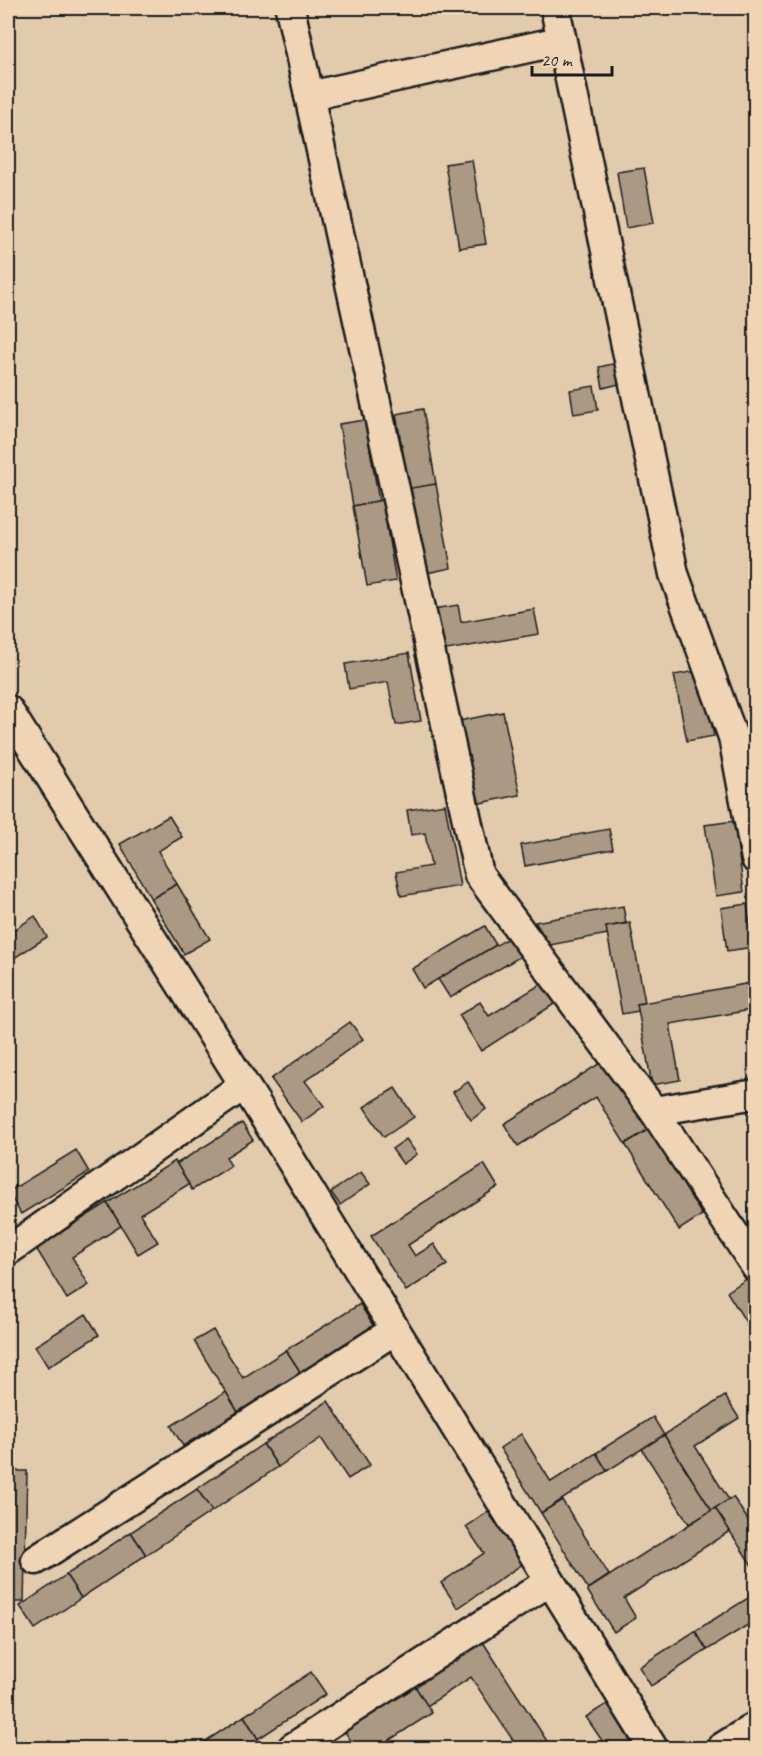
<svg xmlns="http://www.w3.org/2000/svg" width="763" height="1756" font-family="Caveat,sans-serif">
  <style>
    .building { fill: #ab9984; stroke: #1c1c1c; stroke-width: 1.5 }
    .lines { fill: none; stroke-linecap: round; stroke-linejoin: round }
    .minor-casing { stroke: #1c1c1c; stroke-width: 33 }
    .minor { stroke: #efd5b6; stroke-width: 28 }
  </style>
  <rect width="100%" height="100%" fill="#e2caad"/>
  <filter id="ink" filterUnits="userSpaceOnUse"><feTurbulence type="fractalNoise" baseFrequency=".0167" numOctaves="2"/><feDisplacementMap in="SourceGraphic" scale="12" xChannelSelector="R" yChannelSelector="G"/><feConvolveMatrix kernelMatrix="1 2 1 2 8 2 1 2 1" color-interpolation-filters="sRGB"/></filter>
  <g filter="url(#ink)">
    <g class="building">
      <polygon points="472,160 486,244 459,248 445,164"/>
      <polygon points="644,168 654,223 626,228 617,172"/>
      <polygon points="622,362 627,382 603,388 599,367"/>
      <polygon points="594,386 598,410 574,414 570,390"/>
      <polygon points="423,409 436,484 409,489 396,414"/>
      <polygon points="365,420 379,501 353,506 339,424"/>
      <polygon points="436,484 451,568 426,573 411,488"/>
      <polygon points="382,500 396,581 367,586 353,506"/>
      <polygon points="458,605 461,622 534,609 539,634 441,651 433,609"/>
      <polygon points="409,653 421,721 396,725 388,682 349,689 345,664"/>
      <polygon points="701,670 714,736 687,741 674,675"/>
      <polygon points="503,712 520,795 475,804 459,721"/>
      <polygon points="756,740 756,788 748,742"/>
      <polygon points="445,804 460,886 401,896 396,872 431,866 425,833 411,835 407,810"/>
      <polygon points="169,816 182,837 158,851 177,884 151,899 120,844"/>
      <polygon points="734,821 744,892 716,896 705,825"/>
      <polygon points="609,829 613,849 525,866 521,845"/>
      <polygon points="177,884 210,939 184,954 151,899"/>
      <polygon points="747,904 753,947 727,951 721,908"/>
      <polygon points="623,906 626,923 606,927 608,934 550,945 535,922"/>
      <polygon points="35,916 47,937 8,962 8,934"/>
      <polygon points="630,923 645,1002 637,1004 639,1011 622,1014 606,927"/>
      <polygon points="485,926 496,945 423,988 412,969"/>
      <polygon points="517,933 528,952 450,998 438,979"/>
      <polygon points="546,981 559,1001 481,1051 459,1015 480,1002 489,1016"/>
      <polygon points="756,982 756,1009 670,1024 680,1080 652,1085 637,1004"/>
      <polygon points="350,1022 363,1039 305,1081 324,1106 302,1122 271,1079"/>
      <polygon points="605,1060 649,1129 625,1144 596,1097 518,1146 504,1124"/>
      <polygon points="468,1082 486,1109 471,1120 453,1092"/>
      <polygon points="395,1088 414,1117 384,1137 364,1107"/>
      <polygon points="242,1123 253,1140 226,1157 231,1166 192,1190 176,1164"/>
      <polygon points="649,1129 702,1215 679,1230 625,1144"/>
      <polygon points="406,1139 417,1154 403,1164 392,1149"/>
      <polygon points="76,1150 89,1172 21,1214 8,1192"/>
      <polygon points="175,1161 189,1184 140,1214 158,1242 138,1254 107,1203"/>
      <polygon points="484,1164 498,1187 408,1245 415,1256 434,1244 447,1265 406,1291 371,1236"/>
      <polygon points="361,1172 370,1184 340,1205 331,1192"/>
      <polygon points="107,1203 121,1226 72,1257 89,1285 67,1299 36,1248"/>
      <polygon points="751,1276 756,1283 756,1338 727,1292"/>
      <polygon points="360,1304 374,1327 301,1373 286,1350"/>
      <polygon points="86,1314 99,1335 48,1367 35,1346"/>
      <polygon points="213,1330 243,1378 286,1350 301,1373 238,1412 194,1341"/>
      <polygon points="226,1392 238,1412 183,1446 171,1426"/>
      <polygon points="725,1396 739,1418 695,1446 729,1500 712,1511 664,1435"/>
      <polygon points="328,1401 370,1465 348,1479 321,1438 278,1467 263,1444"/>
      <polygon points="653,1417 664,1435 607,1471 596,1453"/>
      <polygon points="521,1434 551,1482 596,1453 607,1471 541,1513 500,1448"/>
      <polygon points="664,1435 712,1511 689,1524 642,1449"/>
      <polygon points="263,1444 278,1467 212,1511 197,1489"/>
      <polygon points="8,1471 27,1471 24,1602 8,1602"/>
      <polygon points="197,1489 212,1511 146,1555 131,1532"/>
      <polygon points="733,1497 756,1532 756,1572 715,1508"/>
      <polygon points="562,1500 609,1575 588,1589 541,1513"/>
      <polygon points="715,1508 730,1531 624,1598 636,1618 614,1632 587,1590"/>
      <polygon points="488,1512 524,1563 458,1608 441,1583 484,1553 466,1527"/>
      <polygon points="131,1532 146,1555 81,1598 66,1575"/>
      <polygon points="66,1575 81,1598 35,1629 20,1606"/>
      <polygon points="756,1593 756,1620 707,1650 695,1631"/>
      <polygon points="695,1631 707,1650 651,1686 639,1667"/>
      <polygon points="481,1639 547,1741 536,1748 518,1748 471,1677 427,1706 413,1683"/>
      <polygon points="311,1672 326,1694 258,1739 244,1716"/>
      <polygon points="413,1683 432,1713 377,1748 356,1748 343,1729"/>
      <polygon points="610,1702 636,1742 626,1748 607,1748 586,1717"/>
      <polygon points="244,1716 258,1739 243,1748 195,1748"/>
    </g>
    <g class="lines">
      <g class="minor-casing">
        <g id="minor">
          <polyline points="290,8 479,875 654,1111 756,1267"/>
          <polyline points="555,8 674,574 733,737 756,859"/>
          <polyline points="309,96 560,41"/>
          <polyline points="8,710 255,1102 653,1748"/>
          <polyline points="654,1111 756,1094"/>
          <polyline points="9,1250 244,1085"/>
          <polyline points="36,1560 395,1330"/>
          <polyline points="292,1748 550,1581"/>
          <polyline points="721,1748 756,1726"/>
        </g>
      </g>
      <use href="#minor" class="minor"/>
    </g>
  </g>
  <rect width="763" height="1756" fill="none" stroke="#efd5b6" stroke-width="30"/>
  <rect x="15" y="15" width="733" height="1726" fill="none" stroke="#1c1c1c" stroke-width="2" filter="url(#ink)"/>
  <path d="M532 66v9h80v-9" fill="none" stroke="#1c1c1c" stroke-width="3"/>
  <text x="541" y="66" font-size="18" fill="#1c1c1c" stroke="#efd5b6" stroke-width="4.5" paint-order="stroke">20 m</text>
</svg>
